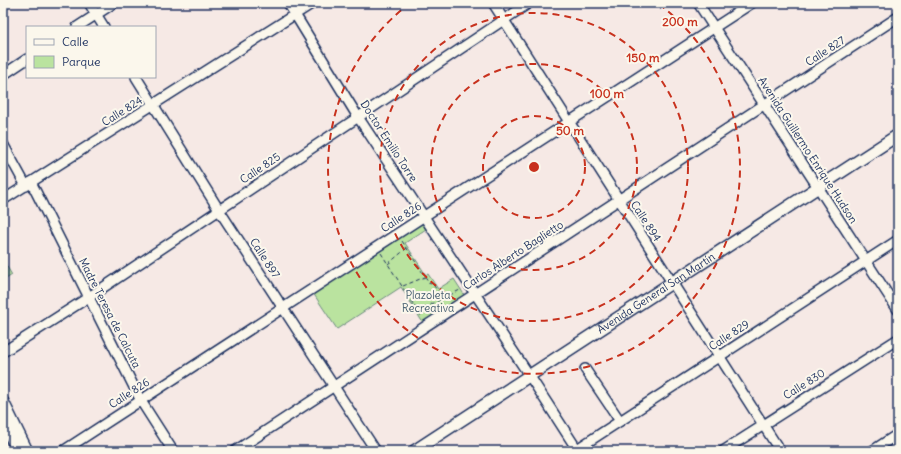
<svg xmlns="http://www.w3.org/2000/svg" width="901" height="454" font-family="Delius,sans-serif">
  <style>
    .green { fill: #bae39f; stroke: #6a897e }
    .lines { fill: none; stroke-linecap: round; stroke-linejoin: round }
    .minor-casing { stroke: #1b2f5e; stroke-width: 12 }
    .major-casing { stroke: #1b2f5e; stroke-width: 14 }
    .path { stroke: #1b2f5e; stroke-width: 1; stroke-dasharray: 4 3; stroke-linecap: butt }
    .minor { stroke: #fbf7ec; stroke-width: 9 }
    .major { stroke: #fbf7ec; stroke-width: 11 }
    .ring { fill: none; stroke: #c8321e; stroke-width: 2; stroke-dasharray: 7 5 }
    .labels { text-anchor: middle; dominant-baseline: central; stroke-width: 4; stroke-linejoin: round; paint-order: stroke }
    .street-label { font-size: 11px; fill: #1b2f5e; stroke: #fbf7ec }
    .park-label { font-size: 11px; fill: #435c6e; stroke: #fbf7ec }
    .centre { fill: #c8321e; stroke: #fbf7ec; stroke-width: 2 }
    .ring-label { font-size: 12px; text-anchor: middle; font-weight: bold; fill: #c8321e; stroke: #fbf7ec; stroke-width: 4; stroke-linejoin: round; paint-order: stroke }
  </style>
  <rect width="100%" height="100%" fill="#f6e9e5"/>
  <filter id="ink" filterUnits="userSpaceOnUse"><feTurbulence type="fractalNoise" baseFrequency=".025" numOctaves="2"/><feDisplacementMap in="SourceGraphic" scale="8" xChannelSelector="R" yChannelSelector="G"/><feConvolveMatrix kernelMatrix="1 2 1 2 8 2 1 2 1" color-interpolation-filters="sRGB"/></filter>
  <g filter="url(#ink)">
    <g class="green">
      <polygon points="422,223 426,229 405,243 426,275 428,274 438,289 454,279 465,296 423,323 401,287 337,329 313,293"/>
      <polygon points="3,260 12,275 3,281"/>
    </g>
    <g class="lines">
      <g class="minor-casing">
        <g id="minor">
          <polyline points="89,3 104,27"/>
          <polyline points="288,3 358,117 529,375 578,451"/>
          <polyline points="493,3 780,451"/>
          <polyline points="698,3 898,310"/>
          <polyline points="77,27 114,3"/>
          <polyline points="3,75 27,59"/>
          <polyline points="136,77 219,210 376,451"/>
          <polyline points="3,144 26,186"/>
          <polyline points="31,182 141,401 173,451"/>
          <polyline points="3,200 313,3"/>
          <polyline points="3,352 89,297 529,3"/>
          <polyline points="585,369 620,421"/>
          <polyline points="63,451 752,3"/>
          <polyline points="235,451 898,17"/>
          <polyline points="574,451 898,240"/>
          <polyline points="723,451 898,339"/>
          <polyline points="872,451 898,434"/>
        </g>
      </g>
      <g class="major-casing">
        <g id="major">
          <polyline points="3,402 27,451"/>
          <polyline points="3,422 18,451"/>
          <path id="s1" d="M414 451 898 135"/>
        </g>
      </g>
      <g class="path">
        <polyline points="402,241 430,284 432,283 443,299"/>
        <polyline points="381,253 422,318"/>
        <polyline points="388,264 407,248"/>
        <polyline points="403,286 425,277"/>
        <polyline points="418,311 462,289"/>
      </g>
      <use href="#minor" class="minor"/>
      <use href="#major" class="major"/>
    </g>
  </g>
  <g class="ring">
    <circle cx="534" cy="167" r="51"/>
    <circle cx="534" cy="167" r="103"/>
    <circle cx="534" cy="167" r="154"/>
    <path d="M659 4A206 206 0 1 1 409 4"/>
  </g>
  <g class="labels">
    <g class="street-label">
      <text transform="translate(825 51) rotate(-33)">Calle 827</text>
      <text transform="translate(122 111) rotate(-32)">Calle 824</text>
      <text transform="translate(389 141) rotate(57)">Doctor Emilio Torre</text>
      <text transform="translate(808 150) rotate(57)">Avenida Guillermo Enrique Hudson</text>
      <text transform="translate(260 168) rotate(-34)">Calle 825</text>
      <text transform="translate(401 217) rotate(-33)">Calle 826</text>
      <text transform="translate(646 221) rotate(57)">Calle 894</text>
      <text transform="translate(513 255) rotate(-33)">Carlos Alberto Baglietto</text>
      <text transform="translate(265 258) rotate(57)">Calle 897</text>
      <text stroke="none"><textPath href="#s1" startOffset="289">Avenida General San Martín</textPath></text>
      <text transform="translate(110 313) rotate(63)">Madre Teresa de Calcuta</text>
      <text transform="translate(729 335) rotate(-33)">Calle 829</text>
      <text transform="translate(804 384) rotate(-32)">Calle 830</text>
      <text transform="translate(129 393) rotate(-33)">Calle 826</text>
    </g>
    <g class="park-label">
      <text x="428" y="295">Plazoleta<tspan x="428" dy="13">Recreativa</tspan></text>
    </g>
  </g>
  <circle cx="534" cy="167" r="6" class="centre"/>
  <g class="ring-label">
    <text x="680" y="26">200 m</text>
    <text x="643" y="62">150 m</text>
    <text x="607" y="98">100 m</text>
    <text x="570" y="135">50 m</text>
  </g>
  <rect width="901" height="454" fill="none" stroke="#fbf7ec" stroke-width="16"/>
  <rect x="8" y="8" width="885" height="438" fill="none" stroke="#1b2f5e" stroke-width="1.5" filter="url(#ink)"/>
  <rect x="26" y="26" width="130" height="52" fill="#fbf7ec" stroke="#a1a7b3"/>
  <rect x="34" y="39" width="20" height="6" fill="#fbf7ec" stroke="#a1a7b3"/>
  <text x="62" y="46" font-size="12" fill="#1b2f5e">Calle</text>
  <rect x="34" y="56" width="20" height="12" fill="#bae39f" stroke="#a1a7b3"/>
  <text x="62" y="66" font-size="12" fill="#1b2f5e">Parque</text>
</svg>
